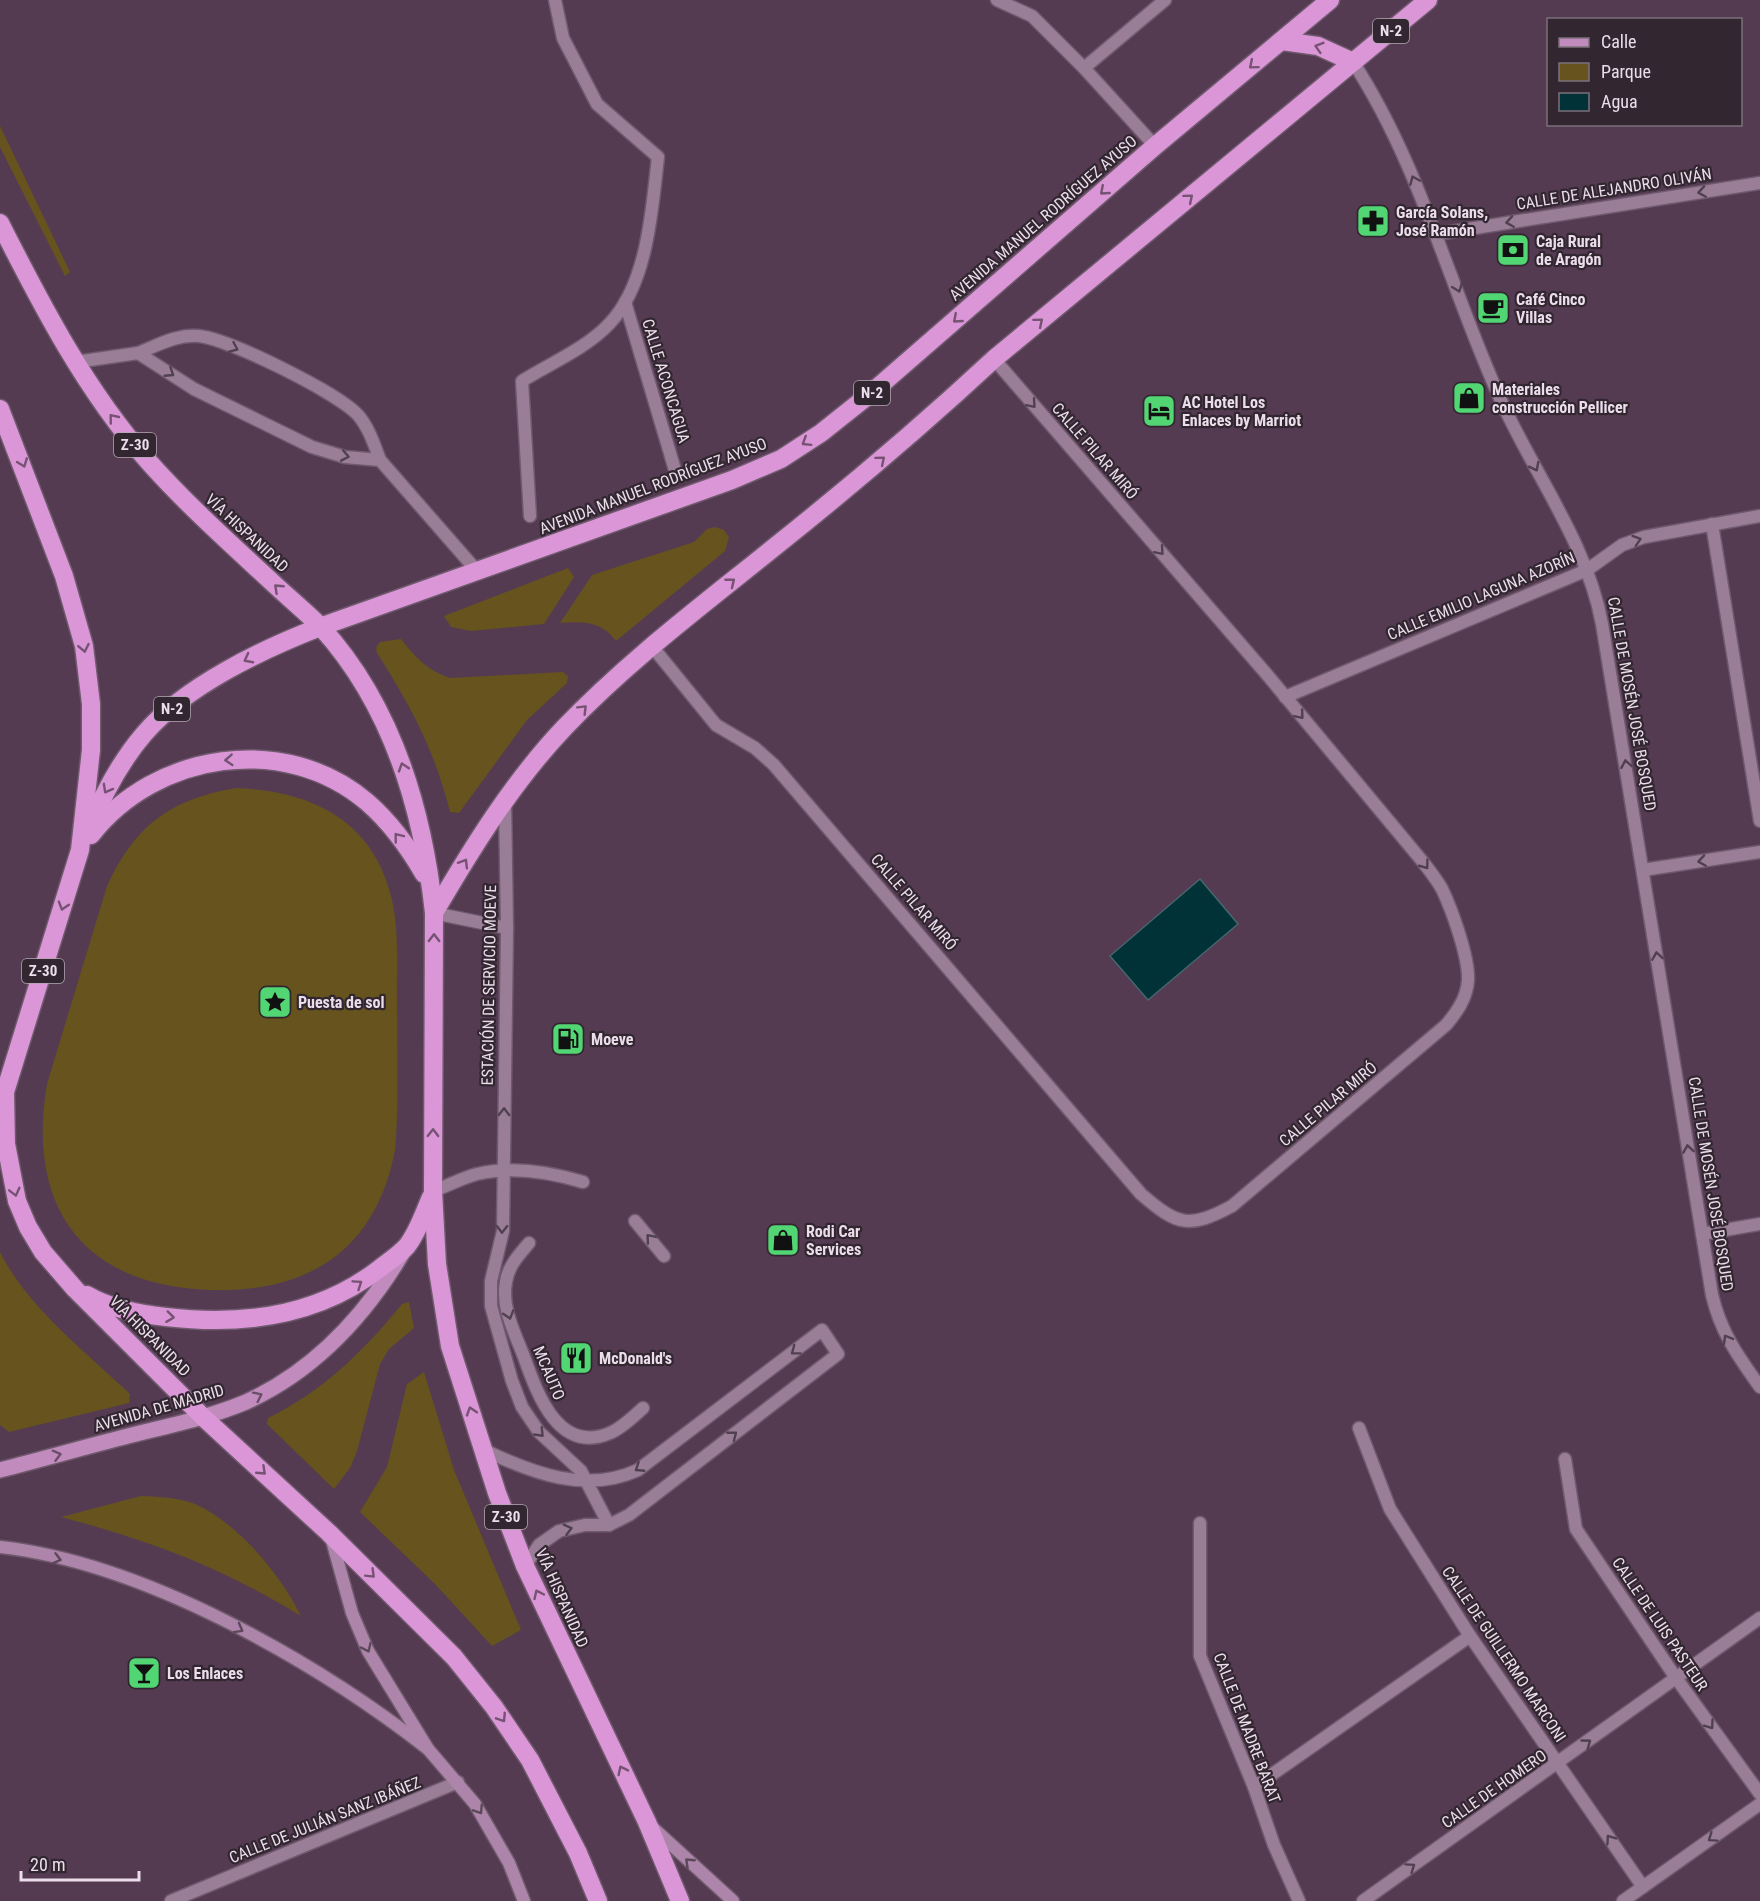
<svg xmlns="http://www.w3.org/2000/svg" width="1760" height="1901" font-family="'Roboto Condensed',sans-serif">
  <style>
    .green { fill: #67531d }
    .water { fill: #003238; stroke: #47656e; stroke-width: 1.5 }
    .lines { fill: none; stroke-linecap: round; stroke-linejoin: round }
    .lane-casing { stroke: #6f596d; stroke-width: 15 }
    .street-casing { stroke: #6f596d; stroke-width: 15 }
    .secondary-casing { stroke: #6f596d; stroke-width: 15 }
    .primary-casing { stroke: #6f596d; stroke-width: 18 }
    .highway-casing { stroke: #6f596d; stroke-width: 21 }
    .lane { stroke: #9a7e97; stroke-width: 12 }
    .street { stroke: #9a7e97; stroke-width: 12 }
    .secondary { stroke: #ae85aa; stroke-width: 12 }
    .primary { stroke: #c18cbd; stroke-width: 15 }
    .highway { stroke: #db96d7; stroke-width: 18 }
    .oneway { stroke: #765373 }
    .oneway2 { stroke: #514150 }
    .oneway3 { stroke: #6b4f69 }
    .oneway4 { stroke: #5d485b }
    .labels { text-anchor: middle; dominant-baseline: central; stroke-width: 4.5; stroke-linejoin: round; paint-order: stroke }
    .shield { fill: #322731; stroke: #b4a6b3; stroke-width: 1.5 }
    .shield-label { font-size: 15px; font-weight: bold; fill: #ecddeb }
    .street-label { font-size: 16px; fill: #ecddeb; stroke: #322731 }
    .poi-label { font-size: 16px; font-weight: bold; fill: #ecddeb; stroke: #322731; text-anchor: start }
  </style>
  <rect width="100%" height="100%" fill="#543b52"/>
  <g class="green">
    <polygon points="0,126 70,272 65,276 0,147"/>
    <path d="M715 527 724 530 729 537 725 551 616 641C602 621 582 621 560 623L592 575 694 542 707 529Z"/>
    <polygon points="568,568 574,577 544,624 471,631 451,627 444,616"/>
    <path d="M401 639C416 658 427 670 450 678L563 672 568 676 567 683 527 720 459 813 450 812C434 749 412 708 377 653L376 648 380 642Z"/>
    <path d="M236 788C311 791 374 820 392 900 400 936 396 976 397 1013 397 1059 399 1105 395 1150 376 1250 309 1293 210 1290 83 1286 26 1207 47 1084L107 886C135 825 171 799 236 788Z"/>
    <path d="M0 1252C28 1308 85 1351 130 1394L129 1403 9 1432 0 1425Z"/>
    <path d="M409 1302 414 1328 389 1349 380 1364 357 1451 350 1468 334 1489 267 1424 268 1418C322 1392 364 1351 402 1304Z"/>
    <polygon points="424,1372 454,1470 521,1630 492,1646 435,1584 360,1512 387,1467 407,1384"/>
    <path d="M141 1496C159 1497 178 1497 195 1504 238 1523 281 1575 301 1616 221 1567 151 1541 61 1517Z"/>
  </g>
  <polygon class="water" points="1200,879 1238,924 1148,1000 1110,956"/>
  <g class="lines">
    <g class="lane-casing">
      <g id="lane">
        <polyline points="997,0 1032,16 1084,68"/>
        <polyline points="1155,146 1084,68 1165,0"/>
        <path d="M138 353C158 345 177 334 199 336 229 339 338 393 358 415 369 428 374 444 380 460"/>
        <polyline points="76,362 138,353 194,389 312,447 345,457 380,460 477,571"/>
        <polyline points="505,801 507,928 503,1231 491,1281 491,1306 512,1381 522,1407 539,1432 581,1471 609,1525"/>
        <polyline points="434,913 507,928"/>
        <path d="M433 1191C447 1186 462 1178 477 1174 511 1166 550 1172 583 1182"/>
        <polyline points="635,1221 664,1256"/>
        <path d="M529 1243C519 1255 508 1266 506 1282 501 1308 515 1333 524 1357 537 1393 558 1455 610 1433 622 1428 633 1417 643 1408"/>
        <path d="M484 1450C532 1473 586 1494 638 1470L822 1330 838 1354 629 1515 609 1525H585L559 1531 539 1545 525 1566"/>
      </g>
    </g>
    <g class="street-casing">
      <g id="street">
        <path d="M1353 62C1420 165 1449 285 1499 396 1532 471 1587 542 1602 624L1712 1295C1721 1333 1738 1356 1760 1387"/>
        <polyline points="1437,234 1760,183"/>
        <polyline points="625,302 675,470"/>
        <path d="M530 516 522 381C551 363 587 348 610 323 648 283 652 208 658 157L597 104 563 38 555 0"/>
        <polyline points="1712,524 1760,821"/>
        <path d="M651 645 716 725 755 748 774 765 1141 1194C1178 1226 1189 1229 1232 1206L1446 1025C1457 1012 1467 998 1468 980 1469 957 1452 910 1442 889 1437 880 1430 871 1423 862L1269 677 994 359"/>
        <polyline points="1285,697 1587,570 1622,545 1644,537 1760,516"/>
        <polyline points="1643,870 1760,852"/>
        <polyline points="1702,1234 1760,1224"/>
        <polyline points="1359,1428 1390,1509 1470,1636 1643,1887"/>
        <polyline points="1565,1459 1576,1529 1676,1678 1760,1794"/>
        <polyline points="1200,1523 1200,1656 1254,1787 1274,1845 1299,1901"/>
        <polyline points="1254,1787 1470,1636"/>
        <polyline points="171,1901 458,1782"/>
        <polyline points="1363,1901 1760,1618"/>
        <polyline points="1623,1901 1760,1804"/>
      </g>
    </g>
    <g class="secondary-casing">
      <g id="secondary">
        <polyline points="331,1537 352,1613 368,1651 428,1749 475,1804 509,1863 524,1901"/>
        <path d="M0 1547C144 1563 315 1661 428 1749"/>
        <polyline points="652,1827 733,1901"/>
      </g>
    </g>
    <g class="primary-casing">
      <path id="primary" d="M0 1470C43 1459 85 1447 128 1436 167 1426 208 1418 246 1402 314 1371 364 1317 402 1254"/>
    </g>
    <g class="highway-casing">
      <g id="highway">
        <polyline points="1282,41 1318,46 1353,62"/>
        <path d="M0 223C42 306 86 391 148 461 187 505 231 544 274 584 289 598 306 612 321 627 392 705 423 810 434 913L433 1191 437 1264 450 1346 497 1493 525 1566 647 1822 680 1901"/>
        <polyline points="0,409 64,576 84,646 91,704 91,750 80,850 5,1092 6,1144 17,1201 28,1227 43,1252 75,1289 203,1417 329,1533 454,1657 494,1707 530,1760 578,1853 598,1901"/>
        <path d="M89 829C103 794 120 762 144 734 185 686 263 649 320 627L732 480 781 459 821 433 870 394 1155 146 1330 0"/>
        <path d="M91 835C156 752 285 732 367 802 390 822 409 848 424 874"/>
        <path d="M434 913C472 848 512 783 564 728 629 660 704 604 777 545 851 486 924 424 994 359L1428 0"/>
        <path d="M87 1295C111 1309 139 1314 166 1317 242 1326 317 1317 379 1269 388 1262 399 1255 407 1246 418 1232 424 1213 431 1197"/>
      </g>
    </g>
    <use href="#lane" class="lane"/>
    <use href="#street" class="street"/>
    <use href="#secondary" class="secondary"/>
    <use href="#primary" class="primary"/>
    <use href="#highway" class="highway"/>
  </g>
  <defs><path id="oneway-chevron" d="M-2-3.5L2.5 0L-2 3.5" fill="none" stroke-width="1.6" stroke-linecap="round" stroke-linejoin="round" transform="scale(1.5)"/></defs>
  <g class="oneway">
    <use href="#oneway-chevron" transform="translate(1319 47) rotate(-163)"/>
    <use href="#oneway-chevron" transform="translate(1253 65) rotate(140)"/>
    <use href="#oneway-chevron" transform="translate(1104 191) rotate(139)"/>
    <use href="#oneway-chevron" transform="translate(1189 198) rotate(-40)"/>
    <use href="#oneway-chevron" transform="translate(957 319) rotate(139)"/>
    <use href="#oneway-chevron" transform="translate(1039 322) rotate(-40)"/>
    <use href="#oneway-chevron" transform="translate(113 418) rotate(-129)"/>
    <use href="#oneway-chevron" transform="translate(806 442) rotate(148)"/>
    <use href="#oneway-chevron" transform="translate(881 460) rotate(-40)"/>
    <use href="#oneway-chevron" transform="translate(23 463) rotate(69)"/>
    <use href="#oneway-chevron" transform="translate(731 582) rotate(-39)"/>
    <use href="#oneway-chevron" transform="translate(278 588) rotate(-137)"/>
    <use href="#oneway-chevron" transform="translate(84 648) rotate(79)"/>
    <use href="#oneway-chevron" transform="translate(248 659) rotate(152)"/>
    <use href="#oneway-chevron" transform="translate(583 709) rotate(-45)"/>
    <use href="#oneway-chevron" transform="translate(229 760) rotate(176)"/>
    <use href="#oneway-chevron" transform="translate(403 767) rotate(-108)"/>
    <use href="#oneway-chevron" transform="translate(107 789) rotate(119)"/>
    <use href="#oneway-chevron" transform="translate(398 837) rotate(-128)"/>
    <use href="#oneway-chevron" transform="translate(464 863) rotate(-59)"/>
    <use href="#oneway-chevron" transform="translate(63 906) rotate(107)"/>
    <use href="#oneway-chevron" transform="translate(434 938) rotate(-90)"/>
    <use href="#oneway-chevron" transform="translate(433 1133) rotate(-89)"/>
    <use href="#oneway-chevron" transform="translate(15 1192) rotate(76)"/>
    <use href="#oneway-chevron" transform="translate(358 1284) rotate(-34)"/>
    <use href="#oneway-chevron" transform="translate(170 1317) rotate(7)"/>
    <use href="#oneway-chevron" transform="translate(471 1411) rotate(-108)"/>
    <use href="#oneway-chevron" transform="translate(262 1471) rotate(43)"/>
    <use href="#oneway-chevron" transform="translate(371 1574) rotate(45)"/>
    <use href="#oneway-chevron" transform="translate(538 1594) rotate(-115)"/>
    <use href="#oneway-chevron" transform="translate(502 1718) rotate(57)"/>
    <use href="#oneway-chevron" transform="translate(622 1770) rotate(-116)"/>
  </g>
  <g class="oneway2">
    <use href="#oneway-chevron" transform="translate(1414 180) rotate(-113)"/>
    <use href="#oneway-chevron" transform="translate(1702 192) rotate(171)"/>
    <use href="#oneway-chevron" transform="translate(1510 222) rotate(171)"/>
    <use href="#oneway-chevron" transform="translate(1458 288) rotate(69)"/>
    <use href="#oneway-chevron" transform="translate(234 348) rotate(24)"/>
    <use href="#oneway-chevron" transform="translate(170 373) rotate(33)"/>
    <use href="#oneway-chevron" transform="translate(1032 404) rotate(49)"/>
    <use href="#oneway-chevron" transform="translate(345 456) rotate(11)"/>
    <use href="#oneway-chevron" transform="translate(1535 467) rotate(63)"/>
    <use href="#oneway-chevron" transform="translate(1637 540) rotate(-18)"/>
    <use href="#oneway-chevron" transform="translate(1160 551) rotate(49)"/>
    <use href="#oneway-chevron" transform="translate(1300 715) rotate(50)"/>
    <use href="#oneway-chevron" transform="translate(1626 764) rotate(-100)"/>
    <use href="#oneway-chevron" transform="translate(1702 861) rotate(171)"/>
    <use href="#oneway-chevron" transform="translate(1425 865) rotate(53)"/>
    <use href="#oneway-chevron" transform="translate(1657 956) rotate(-99)"/>
    <use href="#oneway-chevron" transform="translate(504 1112) rotate(-89)"/>
    <use href="#oneway-chevron" transform="translate(1688 1149) rotate(-99)"/>
    <use href="#oneway-chevron" transform="translate(502 1229) rotate(91)"/>
    <use href="#oneway-chevron" transform="translate(650 1238) rotate(-130)"/>
    <use href="#oneway-chevron" transform="translate(509 1315) rotate(73)"/>
    <use href="#oneway-chevron" transform="translate(1727 1339) rotate(-120)"/>
    <use href="#oneway-chevron" transform="translate(795 1351) rotate(143)"/>
    <use href="#oneway-chevron" transform="translate(540 1433) rotate(46)"/>
    <use href="#oneway-chevron" transform="translate(733 1435) rotate(-38)"/>
    <use href="#oneway-chevron" transform="translate(639 1468) rotate(147)"/>
    <use href="#oneway-chevron" transform="translate(568 1529) rotate(-15)"/>
    <use href="#oneway-chevron" transform="translate(1710 1725) rotate(54)"/>
    <use href="#oneway-chevron" transform="translate(1587 1743) rotate(-36)"/>
    <use href="#oneway-chevron" transform="translate(1712 1838) rotate(145)"/>
    <use href="#oneway-chevron" transform="translate(1610 1839) rotate(-125)"/>
    <use href="#oneway-chevron" transform="translate(1411 1867) rotate(-35)"/>
  </g>
  <g class="oneway3">
    <use href="#oneway-chevron" transform="translate(258 1396) rotate(-26)"/>
    <use href="#oneway-chevron" transform="translate(57 1455) rotate(-15)"/>
  </g>
  <g class="oneway4">
    <use href="#oneway-chevron" transform="translate(57 1559) rotate(15)"/>
    <use href="#oneway-chevron" transform="translate(239 1629) rotate(29)"/>
    <use href="#oneway-chevron" transform="translate(367 1648) rotate(65)"/>
    <use href="#oneway-chevron" transform="translate(479 1810) rotate(57)"/>
    <use href="#oneway-chevron" transform="translate(689 1862) rotate(-137)"/>
  </g>
  <defs>
    <g id="pharmacy-square" transform="scale(1.725)"><rect x="-9" y="-9" width="18" height="18" rx="4" fill="#52d673" stroke="#322731"/><path d="M-2-6h4v4h4v4h-4v4h-4v-4h-4v-4h4Z" fill="#111"/></g>
    <g id="bank-square" transform="scale(1.725)"><rect x="-9" y="-9" width="18" height="18" rx="4" fill="#52d673" stroke="#322731"/><path d="M-6-4H6V4H-6ZM0-2.3a2.3 2.3 0 1 0 0 4.6a2.3 2.3 0 1 0 0-4.6Z" fill="#111"/></g>
    <g id="cafe-square" transform="scale(1.725)"><rect x="-9" y="-9" width="18" height="18" rx="4" fill="#52d673" stroke="#322731"/><path d="M-5.5-4.5H6V0H3Q3 3.5 0 3.5H-2.5Q-5.5 3.5-5.5 0ZM3-3.2v2h1.7v-2ZM-6 4.5H4V6H-6Z" fill="#111"/></g>
    <g id="shop-square" transform="scale(1.725)"><rect x="-9" y="-9" width="18" height="18" rx="4" fill="#52d673" stroke="#322731"/><path d="M-5-2.5h2.3a2.7 3.5 0 0 1 5.4 0H5L5.5 6h-11ZM-1.5-2.5h3a1.5 2.3 0 0 0-3 0Z" fill="#111"/></g>
    <g id="hotel-square" transform="scale(1.725)"><rect x="-9" y="-9" width="18" height="18" rx="4" fill="#52d673" stroke="#322731"/><path d="M-6-4.5h1.5V1H6V5H4.5V3h-9V5H-6ZM-4 0a1.8 1.8 0 1 1 3.6 0ZM.5 0V-2.5h3Q6-2.5 6 0Z" fill="#111"/></g>
    <g id="sight-square" transform="scale(1.725)"><rect x="-9" y="-9" width="18" height="18" rx="4" fill="#52d673" stroke="#322731"/><path d="M0-6L1.8-2.2L6-1.7L2.9 1.2L3.7 5.4L0 3.3L-3.7 5.4L-2.9 1.2L-6-1.7L-1.8-2.2Z" fill="#111"/></g>
    <g id="fuel-square" transform="scale(1.725)"><rect x="-9" y="-9" width="18" height="18" rx="4" fill="#52d673" stroke="#322731"/><path d="M-5.5-6h7V0h2V4h1.3V-2.5L3-4.5l.8-.8L6-3V5H2.5V1h-1V6h-7ZM-4.2-4.7v3.2H.2V-4.7Z" fill="#111"/></g>
    <g id="restaurant-square" transform="scale(1.725)"><rect x="-9" y="-9" width="18" height="18" rx="4" fill="#52d673" stroke="#322731"/><path d="M-5-6h1v4h1v-4h1v4h1v-4h1v5L-1.5 .5V6h-2V.5L-5-1ZM5-6V6H3V1.5H1.5Q1.5-4 5-6Z" fill="#111"/></g>
    <g id="bar-square" transform="scale(1.725)"><rect x="-9" y="-9" width="18" height="18" rx="4" fill="#52d673" stroke="#322731"/><path d="M-6-5H6L.8 .8V4.5H3.5V6h-7V4.5H-.8V.8Z" fill="#111"/></g>
  </defs>
  <g fill-rule="evenodd">
    <use href="#pharmacy-square" x="1373" y="221"/>
    <use href="#bank-square" x="1513" y="250"/>
    <use href="#cafe-square" x="1493" y="308"/>
    <use href="#shop-square" x="1469" y="398"/>
    <use href="#hotel-square" x="1159" y="411"/>
    <use href="#sight-square" x="275" y="1002"/>
    <use href="#fuel-square" x="568" y="1039"/>
    <use href="#shop-square" x="783" y="1240"/>
    <use href="#restaurant-square" x="576" y="1358"/>
    <use href="#bar-square" x="144" y="1673"/>
  </g>
  <g class="labels">
    <g class="shield">
      <rect x="1373" y="19" width="36" height="24" rx="4.5"/>
      <rect x="854" y="381" width="36" height="24" rx="4.5"/>
      <rect x="114" y="433" width="42" height="24" rx="4.5"/>
      <rect x="154" y="697" width="36" height="24" rx="4.5"/>
      <rect x="22" y="959" width="42" height="24" rx="4.5"/>
      <rect x="485" y="1505" width="42" height="24" rx="4.5"/>
    </g>
    <g class="shield-label">
      <text x="1391" y="31">N-2</text>
      <text x="872" y="393">N-2</text>
      <text x="135" y="445">Z-30</text>
      <text x="172" y="709">N-2</text>
      <text x="43" y="971">Z-30</text>
      <text x="506" y="1517">Z-30</text>
    </g>
    <g class="street-label">
      <text transform="translate(1614 189) rotate(-9)">CALLE DE ALEJANDRO OLIVÁN</text>
      <text transform="translate(1043 218) rotate(-41)">AVENIDA MANUEL RODRÍGUEZ AYUSO</text>
      <text transform="translate(666 381) rotate(73)">CALLE ACONCAGUA</text>
      <text transform="translate(1095 451) rotate(49)">CALLE PILAR MIRÓ</text>
      <text transform="translate(653 486) rotate(-21)">AVENIDA MANUEL RODRÍGUEZ AYUSO</text>
      <text transform="translate(247 533) rotate(43)">VÍA HISPANIDAD</text>
      <text transform="translate(1481 596) rotate(-23)">CALLE EMILIO LAGUNA AZORÍN</text>
      <text transform="translate(1632 704) rotate(80)">CALLE DE MOSÉN JOSÉ BOSQUED</text>
      <text transform="translate(914 902) rotate(49)">CALLE PILAR MIRÓ</text>
      <text transform="translate(489 985) rotate(-89)">ESTACIÓN DE SERVICIO MOEVE</text>
      <text transform="translate(1328 1104) rotate(-40)">CALLE PILAR MIRÓ</text>
      <text transform="translate(1711 1184) rotate(81)">CALLE DE MOSÉN JOSÉ BOSQUED</text>
      <text transform="translate(150 1336) rotate(45)">VÍA HISPANIDAD</text>
      <text transform="translate(549 1373) rotate(67)">MCAUTO</text>
      <text transform="translate(159 1408) rotate(-16)">AVENIDA DE MADRID</text>
      <text transform="translate(562 1598) rotate(66)">VÍA HISPANIDAD</text>
      <text transform="translate(1660 1624) rotate(56)">CALLE DE LUIS PASTEUR</text>
      <text transform="translate(1504 1654) rotate(56)">CALLE DE GUILLERMO MARCONI</text>
      <text transform="translate(1247 1728) rotate(69)">CALLE DE MADRE BARAT</text>
      <text transform="translate(1494 1789) rotate(-35)">CALLE DE HOMERO</text>
      <text transform="translate(325 1820) rotate(-22)">CALLE DE JULIÁN SANZ IBÁÑEZ</text>
    </g>
    <g class="poi-label">
      <text x="1396" y="212">García Solans,<tspan x="1396" dy="18">José Ramón</tspan></text>
      <text x="1536" y="241">Caja Rural<tspan x="1536" dy="18">de Aragón</tspan></text>
      <text x="1516" y="299">Café Cinco<tspan x="1516" dy="18">Villas</tspan></text>
      <text x="1492" y="389">Materiales<tspan x="1492" dy="18">construcción Pellicer</tspan></text>
      <text x="1182" y="402">AC Hotel Los<tspan x="1182" dy="18">Enlaces by Marriot</tspan></text>
      <text x="298" y="1002">Puesta de sol</text>
      <text x="591" y="1039">Moeve</text>
      <text x="806" y="1231">Rodi Car<tspan x="806" dy="18">Services</tspan></text>
      <text x="599" y="1358">McDonald's</text>
      <text x="167" y="1673">Los Enlaces</text>
    </g>
  </g>
  <rect x="1547" y="18" width="195" height="108" fill="#322731" stroke="#7c707b" stroke-width="1.5"/>
  <rect x="1559" y="38" width="30" height="9" fill="#c18cbd" stroke="#7c707b" stroke-width="1.5"/>
  <text x="1601" y="48" font-size="18" fill="#ecddeb">Calle</text>
  <rect x="1559" y="63" width="30" height="18" fill="#67531d" stroke="#7c707b" stroke-width="1.5"/>
  <text x="1601" y="78" font-size="18" fill="#ecddeb">Parque</text>
  <rect x="1559" y="93" width="30" height="18" fill="#003238" stroke="#7c707b" stroke-width="1.5"/>
  <text x="1601" y="108" font-size="18" fill="#ecddeb">Agua</text>
  <path d="M21 1871v9h118v-9" fill="none" stroke="#ecddeb" stroke-width="3"/>
  <text x="30" y="1871" font-size="18" fill="#ecddeb" stroke="#322731" stroke-width="4.5" paint-order="stroke">20 m</text>
</svg>
